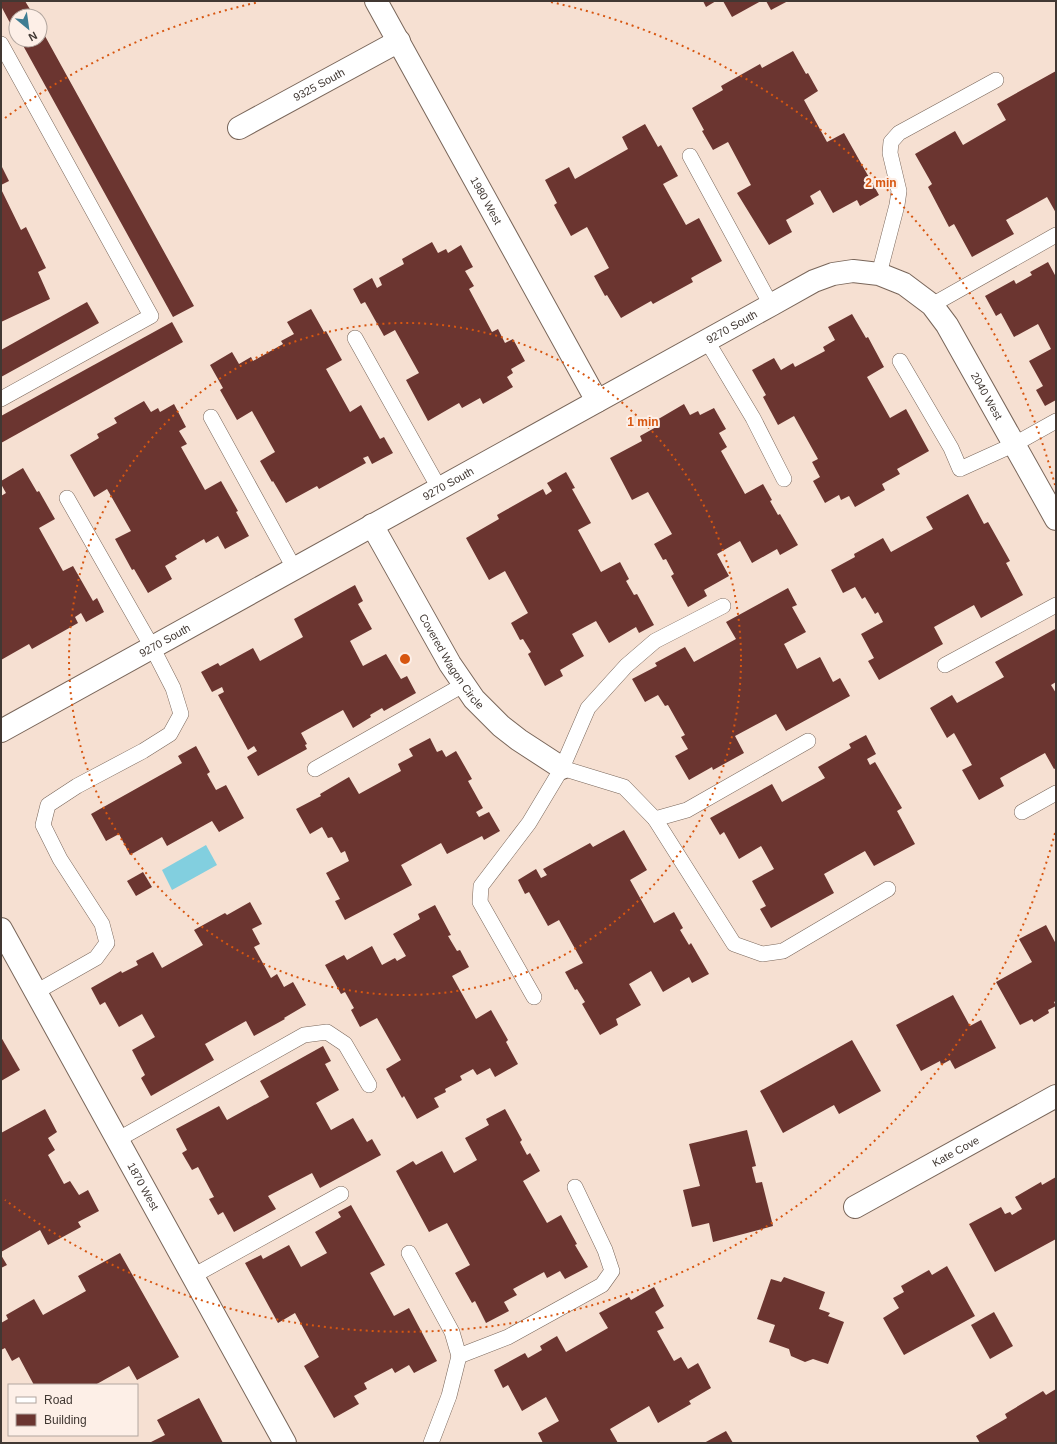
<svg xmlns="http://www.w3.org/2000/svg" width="1057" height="1444" font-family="Arial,sans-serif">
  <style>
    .water { fill: #82cfdf }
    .building { fill: #6b3530 }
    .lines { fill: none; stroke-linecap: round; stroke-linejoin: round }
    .service-casing { stroke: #79665a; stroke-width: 16 }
    .minor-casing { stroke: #79665a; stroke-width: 24 }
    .service { stroke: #fff; stroke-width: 15 }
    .minor { stroke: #fff; stroke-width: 22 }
    .ring { fill: none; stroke: #d75610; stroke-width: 2; stroke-dasharray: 2 4 }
    .labels { text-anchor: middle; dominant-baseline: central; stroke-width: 4; stroke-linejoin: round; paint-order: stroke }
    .street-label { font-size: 11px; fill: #413833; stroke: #fdefe7 }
    .centre { fill: #d75610; stroke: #fdefe7; stroke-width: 2 }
    .ring-label { font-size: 12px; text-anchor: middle; font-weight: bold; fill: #d75610; stroke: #fdefe7; stroke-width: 4; stroke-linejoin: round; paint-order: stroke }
  </style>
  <rect width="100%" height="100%" fill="#f6e0d2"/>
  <polygon class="water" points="206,845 217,865 172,890 162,870"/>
  <g class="building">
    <polygon points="1,1 25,1 34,16 16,16 16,34 1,6"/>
    <polygon points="703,1 716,1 706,7"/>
    <polygon points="723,1 761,1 732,17"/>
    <polygon points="766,1 788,1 771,10"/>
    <polygon points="40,27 194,306 173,317 20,40 40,40"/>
    <polygon points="793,51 806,74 808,73 818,91 804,100 827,142 844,133 879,195 860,206 857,200 833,213 820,190 810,196 814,204 786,220 792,232 769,245 737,193 751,185 728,142 713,150 702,131 704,130 692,108 723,90 721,86 760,64 762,68"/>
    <polygon points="1056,71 1056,213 1047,197 1006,220 1014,234 972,257 954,224 949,227 928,187 932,184 915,154 955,131 963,145 1006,120 997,104"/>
    <polygon points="645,124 658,147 661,145 678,176 663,184 686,225 699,218 722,261 691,278 693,282 653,304 651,301 621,318 607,295 605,296 594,276 609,268 587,227 571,236 554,205 557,203 545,180 569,167 575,179 628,149 622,137"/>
    <polygon points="1,165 9,181 1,185"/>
    <polygon points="1,189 21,230 26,227 46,268 38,272 50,299 1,322"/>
    <polygon points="432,242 438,253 446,249 448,253 461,245 473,267 465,271 474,286 469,289 492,332 498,329 505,343 513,339 525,361 511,369 513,373 507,377 513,387 483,404 480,398 462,408 459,403 428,421 406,380 419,373 395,330 384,336 365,302 361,304 353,289 372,278 377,288 382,285 379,278 404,264 402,259"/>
    <polygon points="1048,262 1056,277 1056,400 1045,406 1036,390 1043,386 1029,361 1051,349 1038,324 1014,337 1001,313 996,316 985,296 1014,280 1016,284 1032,275 1030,272"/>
    <polygon points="87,302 99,323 1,377 1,350"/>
    <polygon points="311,309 324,332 326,331 342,360 326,369 350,412 361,405 380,439 384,437 393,453 372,464 368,456 363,458 366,463 319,489 317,486 286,503 273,481 272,482 260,461 275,452 252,411 237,420 220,390 223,388 210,365 232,352 239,364 251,357 253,361 283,344 281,341 294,334 287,322"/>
    <polygon points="852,314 866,338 868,337 884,367 867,377 890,418 906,409 929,451 897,469 900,474 882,484 885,490 855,507 849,496 841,500 839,495 825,503 813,481 820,477 812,462 818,459 794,416 778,425 763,397 766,395 752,370 774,358 781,370 793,363 795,367 825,351 823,347 835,340 828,327"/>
    <polygon points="172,322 183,342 1,443 1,416"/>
    <polygon points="144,401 151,412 158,408 160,412 174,404 186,427 179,431 187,444 181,447 205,490 221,481 238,511 236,512 249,536 225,549 218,536 206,543 204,539 175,556 177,559 165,566 172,579 148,593 134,569 132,570 115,539 131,531 107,489 94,497 70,455 99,438 97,434 117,423 114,418"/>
    <polygon points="684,404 690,415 698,411 700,415 714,408 726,429 719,433 727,447 721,451 745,494 763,484 772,500 770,501 778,515 780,514 798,545 780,555 777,549 752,563 740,541 717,554 729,576 704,590 707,596 688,607 671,576 674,574 666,559 663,560 654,544 672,534 648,492 632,500 610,458 642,441 640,436 658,426 655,421"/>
    <polygon points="23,468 37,492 39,491 55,519 39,528 63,571 73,566 93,601 97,598 104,612 86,622 81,613 75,617 78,623 32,649 29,644 1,660 1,496 6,493 1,484 1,481"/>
    <polygon points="566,472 575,488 572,489 591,523 578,530 601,572 620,562 629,579 626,581 634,595 637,594 654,625 639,633 636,627 609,643 596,621 572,634 584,656 560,670 563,676 545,686 528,654 531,652 523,639 520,640 511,623 528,613 505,571 489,580 466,538 499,519 497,515 543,489 546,495 552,491 547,483"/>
    <polygon points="968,494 984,524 988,522 1010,561 1006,563 1023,595 981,618 974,605 934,627 943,644 879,680 868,661 874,658 861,634 883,622 878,612 875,614 865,597 862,599 855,587 843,593 831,570 855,557 854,554 883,538 891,552 933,529 926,517"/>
    <polygon points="355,585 363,601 358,604 372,629 350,641 363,666 386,654 401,679 407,676 416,693 384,711 382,708 370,715 371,717 353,728 343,710 301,733 307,744 305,745 307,749 258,776 247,757 257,751 254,746 248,750 218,695 224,692 222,687 212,692 201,672 218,663 220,666 253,648 260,661 303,637 294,619"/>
    <polygon points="788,588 797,605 792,607 806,632 784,644 797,669 820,657 833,682 840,678 850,696 786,731 776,714 735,736 744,753 713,770 712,767 689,780 675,756 688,749 681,737 685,735 668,705 665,706 658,695 645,702 632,679 657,666 655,663 685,647 694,662 736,639 726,622"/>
    <polygon points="1055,629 1056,682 1051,685 1056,693 1056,768 1054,769 1045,753 1000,778 1004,786 979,800 962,770 972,765 954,733 947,738 930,708 952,695 957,703 1004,677 995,662"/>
    <polygon points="866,735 876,754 867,759 870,765 875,762 902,808 897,811 915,844 874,866 865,851 824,874 834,893 771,928 760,909 766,906 752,881 774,869 761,846 739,859 724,832 720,835 710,818 772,784 782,802 825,778 818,767 851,748 849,744"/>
    <polygon points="430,738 437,752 442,750 446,757 456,751 472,779 468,781 483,808 476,812 479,817 489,812 500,831 484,840 482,836 447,854 441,843 401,865 412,885 345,920 335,901 340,899 326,873 349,861 345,851 341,853 332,837 328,838 322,827 310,834 296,809 321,796 320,794 349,777 359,794 401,771 398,764 413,756 409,749"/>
    <polygon points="196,746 210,772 207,774 216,790 226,785 244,818 219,832 212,821 167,846 162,837 130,855 119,834 106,841 91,814 182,763 178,756"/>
    <polygon points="624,830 647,870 630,880 654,923 674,912 683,928 680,930 689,945 691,943 709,974 692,983 689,977 663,992 651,971 629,984 641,1005 616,1019 618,1025 600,1035 582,1004 585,1002 577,989 575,990 565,972 583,963 559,920 548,926 529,892 525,894 518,880 536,869 541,878 547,875 543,869 590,843 593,847"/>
    <polygon points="143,872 152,887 136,896 127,881"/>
    <polygon points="250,902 262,924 252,929 260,944 254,947 271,978 277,974 284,987 293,982 306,1005 284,1018 285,1019 254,1036 246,1021 205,1044 214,1060 151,1096 141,1078 145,1075 132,1050 155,1037 142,1014 119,1027 105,1002 100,1005 91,988 121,971 122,973 138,965 136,961 153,952 162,968 203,945 194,930 225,913 227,915"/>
    <polygon points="435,905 451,935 448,936 457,951 460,950 469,967 452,976 476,1019 491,1010 508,1040 506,1042 518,1064 495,1077 490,1068 477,1075 473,1069 460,1076 462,1080 445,1089 446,1092 434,1098 439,1107 417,1119 404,1096 402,1098 386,1069 401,1060 377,1018 360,1027 351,1010 354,1008 345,992 341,994 325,965 344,955 347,960 372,946 382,965 395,958 397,961 406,956 393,934 420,919 418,914"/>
    <polygon points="1046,925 1056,944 1056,1001 1054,1002 1056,1006 1048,1010 1049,1013 1034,1022 1032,1019 1020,1025 996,982 1032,962 1019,939"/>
    <polygon points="953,995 970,1026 981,1020 996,1048 955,1069 950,1060 941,1065 940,1061 921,1071 896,1025"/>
    <polygon points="1,1037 20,1070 1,1081"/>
    <polygon points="852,1040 881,1091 839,1114 834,1105 783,1133 760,1091"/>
    <polygon points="323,1046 331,1061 325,1064 339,1090 316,1103 331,1130 353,1118 367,1142 372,1139 381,1155 320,1188 312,1173 268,1196 276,1209 234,1232 223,1212 218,1215 209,1199 214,1197 198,1167 192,1170 182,1153 187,1150 176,1129 219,1106 227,1120 269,1097 260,1081"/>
    <polygon points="45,1109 57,1132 48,1138 55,1150 48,1155 64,1184 70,1181 79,1195 88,1190 99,1211 78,1222 81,1227 48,1245 40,1230 1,1252 1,1133"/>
    <polygon points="505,1109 522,1140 520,1142 527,1155 530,1153 540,1171 523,1181 547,1223 561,1215 577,1244 575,1245 588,1267 565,1279 560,1271 547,1278 544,1272 513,1289 517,1295 504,1302 509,1311 486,1323 475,1301 472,1303 455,1273 470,1265 447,1223 429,1232 396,1171 413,1161 416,1165 442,1151 454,1173 477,1160 465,1138 489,1125 486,1119"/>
    <polygon points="747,1130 756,1166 752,1167 756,1183 762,1182 773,1226 713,1242 709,1223 692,1227 683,1190 700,1186 689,1144"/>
    <polygon points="1056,1177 1056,1239 995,1272 969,1224 1001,1207 1005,1214 1010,1212 1012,1215 1022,1209 1015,1197 1041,1182 1042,1185"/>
    <polygon points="351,1205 385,1265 370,1273 394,1316 409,1308 437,1361 414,1373 409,1365 395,1373 392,1368 364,1383 367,1389 354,1396 359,1404 334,1418 304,1366 319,1357 295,1313 278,1323 245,1263 261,1255 263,1259 289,1245 301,1267 327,1253 315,1232 341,1217 338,1212"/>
    <polygon points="120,1253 179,1357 137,1380 129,1366 95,1385 34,1385 19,1357 12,1361 5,1348 1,1350 1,1323 8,1319 6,1315 34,1299 43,1315 86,1291 78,1276"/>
    <polygon points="1,1255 7,1265 1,1268"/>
    <polygon points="947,1266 975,1316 904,1355 883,1318 899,1308 893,1298 904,1292 901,1286 929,1270 932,1275"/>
    <polygon points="784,1277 825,1292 819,1309 830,1313 828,1316 844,1322 828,1364 813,1359 805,1362 791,1356 789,1349 769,1342 775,1325 757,1319 771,1279 781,1282"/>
    <polygon points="654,1287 664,1306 655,1312 664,1328 657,1331 674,1361 681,1357 688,1369 698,1363 711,1388 689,1401 691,1404 658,1423 649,1406 610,1429 618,1443 543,1443 538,1433 559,1421 546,1397 522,1411 508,1385 503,1388 494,1370 525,1353 528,1358 542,1350 540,1346 557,1336 566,1352 608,1328 599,1313 629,1297 631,1300"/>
    <polygon points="994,1312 1013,1346 990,1359 971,1325"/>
    <polygon points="1056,1389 1056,1443 980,1443 976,1436 1007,1418 1005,1414 1043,1391 1046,1395"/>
    <polygon points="199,1398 223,1443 149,1443 165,1435 157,1420"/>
    <polygon points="726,1431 733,1443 704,1443"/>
  </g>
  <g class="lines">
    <g class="service-casing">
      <g id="service">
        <polyline points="1,44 151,316 1,399"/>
        <polyline points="690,156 771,305"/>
        <polyline points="879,274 897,205 899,191 890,153 891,142 899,133 996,80"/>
        <polyline points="932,305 1056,235"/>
        <polyline points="355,338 439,488"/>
        <polyline points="707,341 753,418 784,479"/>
        <polyline points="900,361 951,448 960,469 1013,445 1056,421"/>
        <polyline points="211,417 294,568"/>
        <polyline points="945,665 1056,605"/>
        <polyline points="562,768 624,787 655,819 734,944 762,954 783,951 888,889"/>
        <polyline points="315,769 463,685"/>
        <polyline points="1022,812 1056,793"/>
        <polyline points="655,819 687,810 808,741"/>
        <polyline points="36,992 96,958 107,943 102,924 60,859 43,825 48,805 77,786 143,751 170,734 181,714 173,688 152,647 67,498"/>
        <polyline points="534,997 480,902 481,886 529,823 562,768 588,708 626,666 655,641 723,606"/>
        <polyline points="117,1140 304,1035 327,1032 345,1044 369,1085"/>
        <polyline points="409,1253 452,1332 459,1356"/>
        <polyline points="193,1276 341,1194"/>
        <polyline points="431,1443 449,1396 459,1356 508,1337 602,1285 612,1271 605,1250 575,1187"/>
      </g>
    </g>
    <g class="minor-casing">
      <g id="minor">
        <path id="s1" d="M376 1 597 401"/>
        <path id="s2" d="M239 128 399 41"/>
        <path id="s3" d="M372 525 450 664 474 699 501 726 519 740 562 768"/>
        <path id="s4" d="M1 731 771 305 814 281 833 274 853 271 879 274 904 284 932 305 947 325 1056 519"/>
        <path id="s5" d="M1 929 285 1443"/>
        <path id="s6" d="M855 1207 1056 1096"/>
      </g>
    </g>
    <use href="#service" class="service"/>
    <use href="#minor" class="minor"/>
  </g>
  <g class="ring">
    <circle cx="405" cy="659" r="336"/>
    <path d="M1055 833A673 673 0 0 1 5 1200M5 118A673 673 0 0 1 259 2M551 2A673 673 0 0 1 1055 485"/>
  </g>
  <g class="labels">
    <g class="street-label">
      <text stroke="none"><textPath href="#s2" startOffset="91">9325 South</textPath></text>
      <text stroke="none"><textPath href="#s1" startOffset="228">1980 West</textPath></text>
      <text stroke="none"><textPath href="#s4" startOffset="835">9270 South</textPath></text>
      <text stroke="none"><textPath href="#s4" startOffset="1164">2040 West</textPath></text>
      <text stroke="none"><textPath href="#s4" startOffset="511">9270 South</textPath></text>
      <text stroke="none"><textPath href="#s4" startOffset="187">9270 South</textPath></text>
      <text stroke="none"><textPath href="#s3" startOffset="158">Covered Wagon Circle</textPath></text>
      <text stroke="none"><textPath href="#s6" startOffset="115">Kate Cove</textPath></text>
      <text stroke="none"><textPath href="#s5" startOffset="294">1870 West</textPath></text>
    </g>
  </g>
  <circle cx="405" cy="659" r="6" class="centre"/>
  <g class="ring-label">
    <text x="881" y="187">2 min</text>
    <text x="643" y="426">1 min</text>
  </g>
  <rect width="1057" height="1444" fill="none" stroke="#413833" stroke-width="4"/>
  <rect x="8" y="1384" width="130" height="52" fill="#fdefe7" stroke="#b2a69f"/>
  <rect x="16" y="1397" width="20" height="6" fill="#ffffff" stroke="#b2a69f"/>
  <text x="44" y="1404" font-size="12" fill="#413833">Road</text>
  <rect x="16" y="1414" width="20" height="12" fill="#6b3530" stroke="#b2a69f"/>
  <text x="44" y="1424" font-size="12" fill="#413833">Building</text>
  <g transform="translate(28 28) rotate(151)"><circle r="19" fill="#fdefe7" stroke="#b2a69f"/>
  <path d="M0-3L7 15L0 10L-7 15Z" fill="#3f7d93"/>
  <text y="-6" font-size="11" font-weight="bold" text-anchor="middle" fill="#413833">N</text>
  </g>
</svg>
